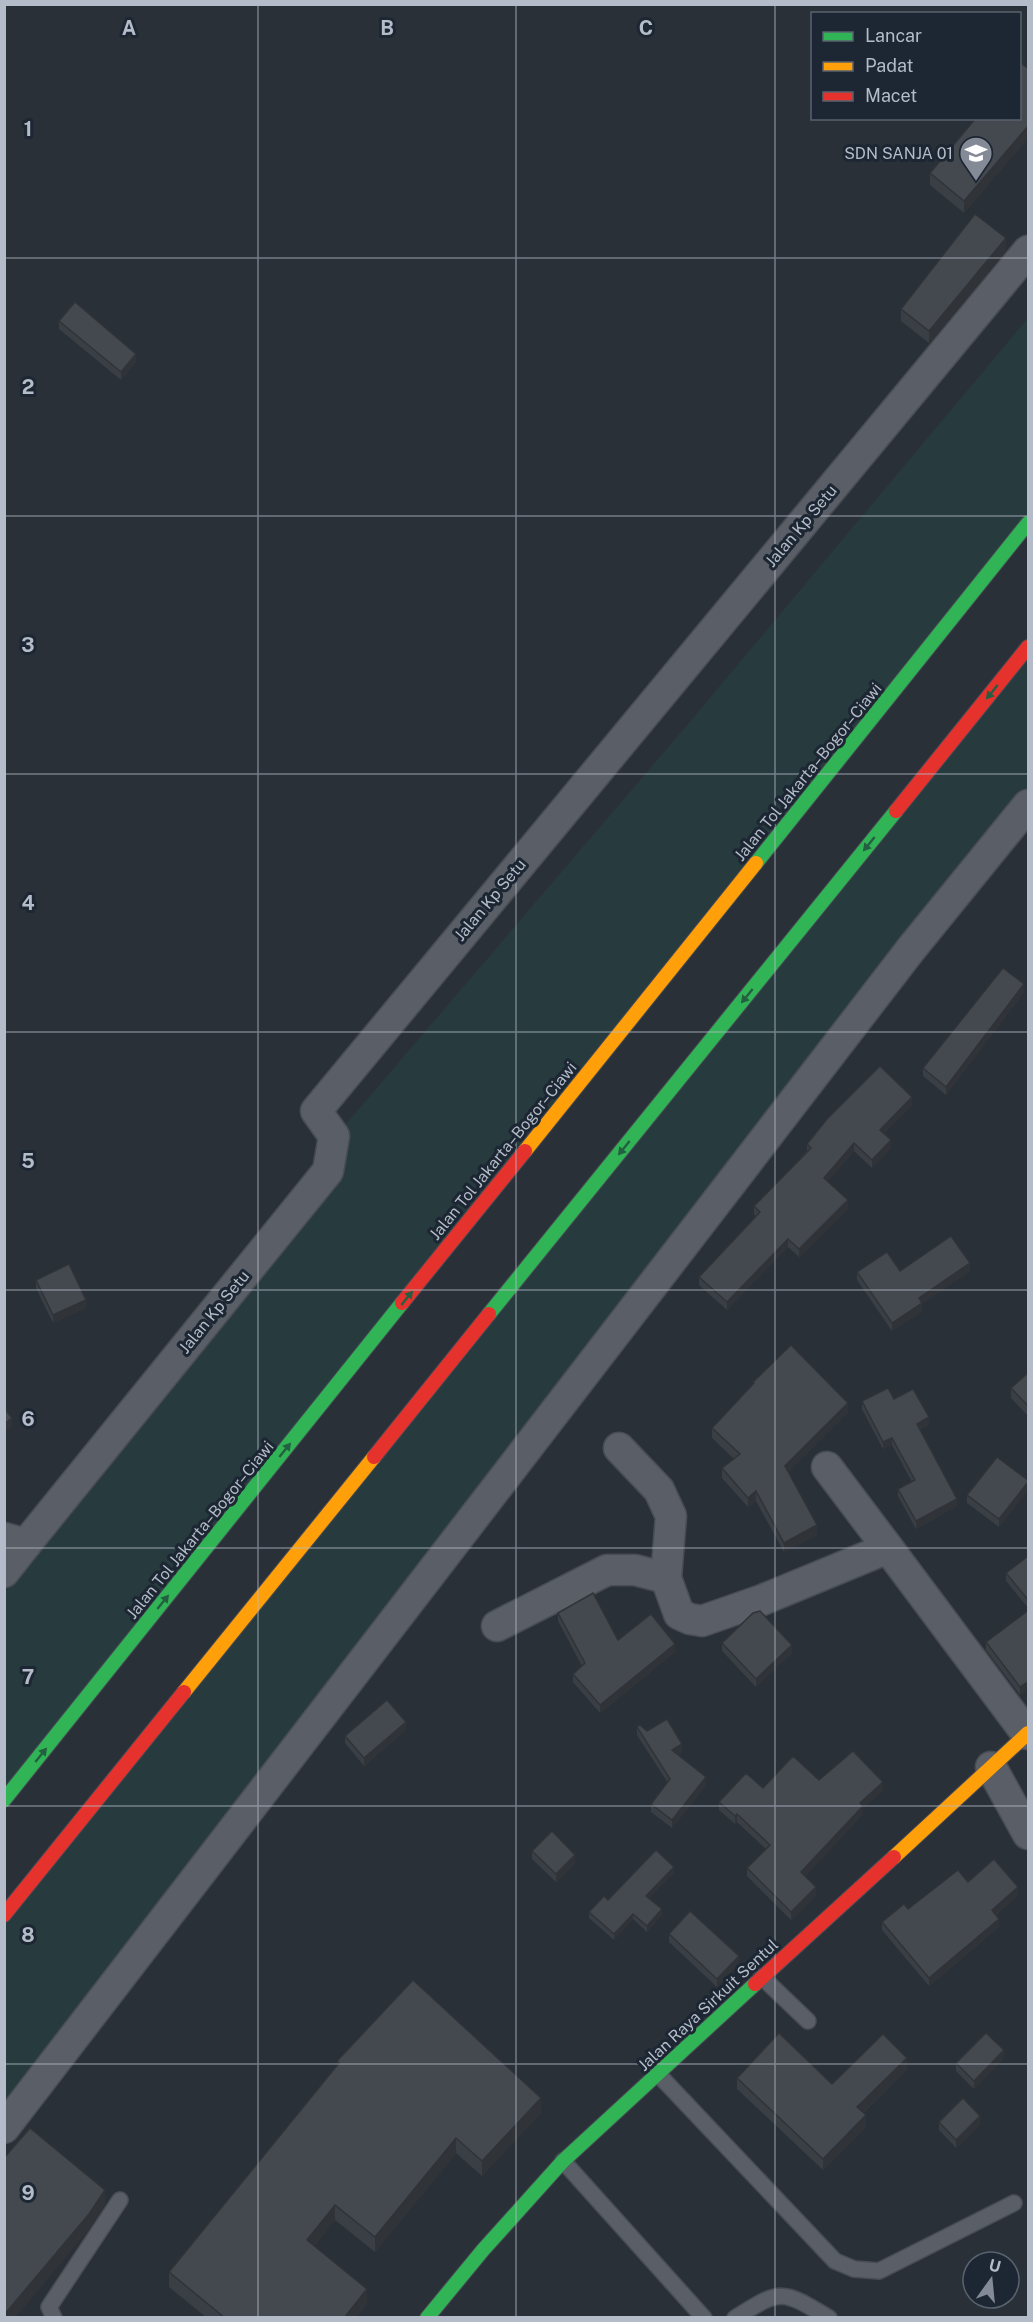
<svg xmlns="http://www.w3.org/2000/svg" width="1033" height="2322" font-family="'Public Sans',sans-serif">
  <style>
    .green { fill: #273a3e }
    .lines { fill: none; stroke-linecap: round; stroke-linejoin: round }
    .lane-casing { stroke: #484c53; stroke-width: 18 }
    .street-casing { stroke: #484c53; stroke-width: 33 }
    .fast-casing { stroke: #484c55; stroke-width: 16 }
    .slow-casing { stroke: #484c55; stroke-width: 16 }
    .jam-casing { stroke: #484c55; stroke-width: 16 }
    .lane { stroke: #5a5e66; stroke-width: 15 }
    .street { stroke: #5a5e66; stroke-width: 30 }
    .fast { stroke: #30b455; stroke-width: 14 }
    .slow { stroke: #ff9f0a; stroke-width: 14 }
    .jam { stroke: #e5322d; stroke-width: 14 }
    .wall { fill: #3a3f45 }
    .shaded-wall { fill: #303338 }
    .building { fill: #444950; stroke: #303338; stroke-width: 1.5 }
    .oneway { fill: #255f41 }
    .grid { fill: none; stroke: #b4bcc9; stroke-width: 1.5; stroke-opacity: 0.55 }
    .labels { text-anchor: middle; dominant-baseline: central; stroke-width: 6; stroke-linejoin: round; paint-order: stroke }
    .poi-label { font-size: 16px; fill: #b4bcc9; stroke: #1d2633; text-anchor: end }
    .street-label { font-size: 16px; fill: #b4bcc9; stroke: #1d2633 }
    .grid-label { font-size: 20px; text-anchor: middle; font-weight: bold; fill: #b4bcc9; stroke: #1d2633; stroke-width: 6; stroke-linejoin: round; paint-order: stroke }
  </style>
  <rect width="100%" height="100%" fill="#2a3038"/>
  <g class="green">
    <polygon points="1028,318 1028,523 5,1800 5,1577 335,1137 688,724"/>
    <polygon points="1028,647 1028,808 5,2128 5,1915"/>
  </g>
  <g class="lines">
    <g class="lane-casing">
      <g id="lane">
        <polyline points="762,1977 808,2021"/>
        <polyline points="658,2074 835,2261 854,2269 879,2271 1014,2203"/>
        <polyline points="563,2161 704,2318"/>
        <polyline points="54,2318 49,2307 120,2200"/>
        <path d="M735 2318C781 2289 781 2289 829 2318"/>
      </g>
    </g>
    <g class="street-casing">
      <g id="street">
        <polyline points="619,1448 659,1490 671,1516 666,1578 679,1614 690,1619 702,1621 762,1600 888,1548 1027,1734"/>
        <polyline points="827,1467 888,1548"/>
        <polyline points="4,1538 26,1544 328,1171 334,1136 316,1111 1028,251"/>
        <polyline points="4,1572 26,1544"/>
        <polyline points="497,1626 607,1570 635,1570 666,1578"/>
        <polyline points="991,1767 1028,1834"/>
        <polyline points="4,2128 911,949 1028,805"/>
      </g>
    </g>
    <g class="fast-casing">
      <g id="fast">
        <polyline points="756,863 1028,523"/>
        <polyline points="489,1314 896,811"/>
        <polyline points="4,1800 402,1303"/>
        <polyline points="427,2318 483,2250 563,2161 755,1984"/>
      </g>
    </g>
    <g class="slow-casing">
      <g id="slow">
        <polyline points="525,1151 756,863"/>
        <polyline points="184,1692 374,1457"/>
        <polyline points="894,1857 1028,1733"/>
      </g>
    </g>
    <g class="jam-casing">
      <g id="jam">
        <polyline points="896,811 1028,647"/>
        <polyline points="402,1303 525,1151"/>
        <polyline points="374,1457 489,1314"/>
        <polyline points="4,1915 184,1692"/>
        <polyline points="755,1984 894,1857"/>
      </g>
    </g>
    <use href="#lane" class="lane"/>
    <use href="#street" class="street"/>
    <use href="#fast" class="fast"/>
    <use href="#slow" class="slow"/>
    <use href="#jam" class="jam"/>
  </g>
  <g class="wall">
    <polygon points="1029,69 1029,137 964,213 930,185 930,173"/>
    <polygon points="1006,250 929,343 901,321 901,309"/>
    <polygon points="59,321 136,362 121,380 59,329"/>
    <polygon points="1024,992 946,1095 923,1076 923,1068"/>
    <polygon points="912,1105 884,1133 891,1148 872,1168 854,1151 828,1181 848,1208 799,1257 788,1247 727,1310 699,1285 699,1277 756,1216 754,1214 754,1206 807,1151 807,1144"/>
    <polygon points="900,1271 970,1271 922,1304 922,1311 892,1331 857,1280 857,1272"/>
    <polygon points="36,1280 86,1308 53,1323 36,1288"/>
    <polygon points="1029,1372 1029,1417 1011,1398 1011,1388"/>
    <polygon points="753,1382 848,1412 788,1472 817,1535 784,1552 756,1501 748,1507 722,1478 722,1468 734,1459 712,1438 712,1428 753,1385"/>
    <polygon points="894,1399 929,1425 920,1429 957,1506 916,1529 898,1496 898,1489 912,1482 892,1445 883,1449 862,1409 862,1401"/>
    <polygon points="1029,1481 1029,1489 999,1527 967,1503 967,1495"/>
    <polygon points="1029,1559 1029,1609 1006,1581 1006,1573"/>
    <polygon points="1029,1610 1029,1689 1020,1695 986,1650 986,1642"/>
    <polygon points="558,1613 618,1640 675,1652 600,1713 573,1682 573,1674 582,1666 558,1621"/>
    <polygon points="722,1643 792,1653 756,1687 722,1651"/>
    <polygon points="637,1727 647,1731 682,1752 678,1755 706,1785 672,1828 651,1812 651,1804 668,1783 637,1735"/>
    <polygon points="406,1730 364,1766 345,1743 345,1736"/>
    <polygon points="819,1780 883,1790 863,1808 863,1814 805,1876 816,1895 791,1920 747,1876 747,1868 766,1849 737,1822 735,1824 719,1810 719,1802"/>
    <polygon points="532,1851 575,1863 556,1882 532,1859"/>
    <polygon points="674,1872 649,1898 662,1915 647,1932 633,1919 614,1940 589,1918 589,1912 608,1900"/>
    <polygon points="968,1882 1018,1895 996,1915 999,1927 929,1986 882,1930 882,1922 908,1909"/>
    <polygon points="669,1934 739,1964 717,1987 669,1942"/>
    <polygon points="1004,2058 974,2089 956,2071 956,2063"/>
    <polygon points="337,2061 541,2113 482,2176 456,2153 375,2252 335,2220 314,2246 367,2304 356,2318 207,2318 169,2287 169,2272 337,2065"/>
    <polygon points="907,2069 863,2113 866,2127 823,2170 737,2089 737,2078 832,2084"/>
    <polygon points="939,2122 980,2124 956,2148 939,2130"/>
  </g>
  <g class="shaded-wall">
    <polygon points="1029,125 1029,137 964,213 964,201"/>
    <polygon points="1006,238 1006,250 929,343 929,331"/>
    <polygon points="136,354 136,362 121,380 121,372"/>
    <polygon points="1024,984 1024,992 946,1095 946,1087"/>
    <polygon points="912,1097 912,1105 880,1138 880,1130"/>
    <polygon points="891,1140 891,1148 872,1168 872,1160"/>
    <polygon points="854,1143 854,1151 824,1186 824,1178"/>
    <polygon points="848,1200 848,1208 799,1257 799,1249"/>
    <polygon points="788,1239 788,1247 727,1310 727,1302"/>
    <polygon points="970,1263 970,1271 922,1304 922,1311 892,1331 892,1323 919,1298"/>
    <polygon points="86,1300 86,1308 53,1323 53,1315"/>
    <polygon points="848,1403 848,1412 785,1476 785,1466"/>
    <polygon points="929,1417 929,1425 917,1431 917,1424"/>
    <polygon points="12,1418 12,1426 4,1432 4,1424"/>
    <polygon points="892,1438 892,1445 883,1449 883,1442"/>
    <polygon points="1029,1481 1029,1489 999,1527 999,1519"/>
    <polygon points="756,1491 756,1501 748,1507 748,1498"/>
    <polygon points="957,1499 957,1506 916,1529 916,1521"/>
    <polygon points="817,1525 817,1535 784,1552 784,1543"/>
    <polygon points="675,1644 675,1652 600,1713 600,1705"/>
    <polygon points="792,1645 792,1653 756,1687 756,1679"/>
    <polygon points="1029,1681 1029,1689 1020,1695 1020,1687"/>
    <polygon points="406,1722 406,1730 364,1766 364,1758"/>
    <polygon points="682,1744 682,1752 672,1758 672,1750"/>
    <polygon points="706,1777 706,1785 672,1828 672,1820"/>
    <polygon points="883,1782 883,1790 863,1808 863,1814 801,1880 801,1872 860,1803"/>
    <polygon points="737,1814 737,1822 735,1824 735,1816"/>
    <polygon points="575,1855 575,1863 556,1882 556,1874"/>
    <polygon points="674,1867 674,1872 646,1901 646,1896"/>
    <polygon points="816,1887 816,1895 791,1920 791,1912"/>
    <polygon points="1018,1887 1018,1895 992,1918 992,1910"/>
    <polygon points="662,1909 662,1915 647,1932 647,1926"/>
    <polygon points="633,1914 633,1919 614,1940 614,1934"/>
    <polygon points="999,1919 999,1927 929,1986 929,1978"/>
    <polygon points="739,1956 739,1964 717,1987 717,1979"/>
    <polygon points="1004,2050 1004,2058 974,2089 974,2081"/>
    <polygon points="907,2058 907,2069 857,2118 857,2107"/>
    <polygon points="541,2098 541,2113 482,2176 482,2161"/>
    <polygon points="866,2115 866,2127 823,2170 823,2159"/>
    <polygon points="980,2116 980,2124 956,2148 956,2140"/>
    <polygon points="456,2138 456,2153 375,2252 375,2237"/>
    <polygon points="105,2190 105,2205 89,2230 15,2318 4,2318 4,2315"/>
    <polygon points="335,2205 335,2220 307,2256 307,2240"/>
    <polygon points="367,2289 367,2304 356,2318 344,2318"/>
  </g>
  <g class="building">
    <polygon points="1022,64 1029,69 1029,125 964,201 930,173 976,118 1020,118 1020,68"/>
    <polygon points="975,214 1006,238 929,331 901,309"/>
    <polygon points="75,302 136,354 121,372 59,321"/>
    <polygon points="1003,968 1024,984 946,1087 923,1068"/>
    <polygon points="880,1066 912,1097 880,1130 891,1140 872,1160 854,1143 824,1178 848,1200 799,1249 788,1239 727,1302 699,1277 760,1212 754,1206 811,1148 807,1144 827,1119"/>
    <polygon points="951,1236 970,1263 919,1298 922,1303 892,1323 857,1272 887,1252 900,1271"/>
    <polygon points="69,1264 86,1300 53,1315 36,1280"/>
    <polygon points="791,1345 848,1403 785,1466 817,1525 784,1543 756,1491 748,1498 722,1468 740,1454 712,1428 754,1383 753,1382"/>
    <polygon points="1029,1372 1029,1407 1011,1388"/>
    <polygon points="888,1388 894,1399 913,1389 929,1417 917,1424 957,1499 916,1521 898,1489 915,1480 892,1438 883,1442 862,1401"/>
    <polygon points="4,1408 12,1418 4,1424"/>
    <polygon points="997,1457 1029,1481 999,1519 967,1495"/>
    <polygon points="1027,1557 1029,1559 1029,1601 1006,1573"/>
    <polygon points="593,1593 618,1640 651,1614 675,1644 600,1705 573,1674 585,1663 558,1613"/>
    <polygon points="1029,1610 1029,1681 1020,1687 986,1642"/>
    <polygon points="760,1611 792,1645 756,1679 722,1643 753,1613"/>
    <polygon points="387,1700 406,1722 364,1758 345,1736"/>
    <polygon points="667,1719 682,1744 672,1750 706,1777 672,1820 651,1804 670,1779 637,1727 640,1725 647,1731"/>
    <polygon points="853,1751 883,1782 860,1803 863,1806 801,1872 816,1887 791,1912 747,1868 770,1845 737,1814 735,1816 719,1802 746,1773 763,1788 793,1756 819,1780"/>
    <polygon points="552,1831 575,1855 556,1874 532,1851"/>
    <polygon points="656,1850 674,1867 646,1896 662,1909 647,1926 633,1914 614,1934 589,1912 604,1896 608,1900"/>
    <polygon points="994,1859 1018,1887 992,1910 999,1919 929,1978 882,1922 904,1904 908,1909 958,1870 968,1882"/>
    <polygon points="690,1911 739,1956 717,1979 669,1934"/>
    <polygon points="413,1980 541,2098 482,2161 456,2138 375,2237 335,2205 307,2240 367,2289 344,2318 225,2318 169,2272 339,2063 337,2061"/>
    <polygon points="779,2033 832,2084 883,2034 907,2058 857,2107 866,2115 823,2159 737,2078"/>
    <polygon points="986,2033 1004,2050 974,2081 956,2063"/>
    <polygon points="963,2098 980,2116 956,2140 939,2122"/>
    <polygon points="30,2128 105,2190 89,2214 4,2315 4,2158"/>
  </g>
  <defs><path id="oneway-solid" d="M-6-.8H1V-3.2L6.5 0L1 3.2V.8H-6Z" transform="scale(1.5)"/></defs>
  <g class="oneway">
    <use href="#oneway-solid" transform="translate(992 692) rotate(129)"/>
    <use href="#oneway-solid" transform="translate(869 844) rotate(129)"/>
    <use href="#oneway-solid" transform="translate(747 996) rotate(129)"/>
    <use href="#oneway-solid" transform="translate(624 1148) rotate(129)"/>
    <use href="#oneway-solid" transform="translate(407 1298) rotate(-51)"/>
    <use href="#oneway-solid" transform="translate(285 1450) rotate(-51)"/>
    <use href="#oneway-solid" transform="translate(163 1602) rotate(-51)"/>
    <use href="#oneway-solid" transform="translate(41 1755) rotate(-51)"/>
  </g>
  <path class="grid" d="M258 4V2318M516 4V2318M775 4V2318M4 258H1028M4 516H1028M4 774H1028M4 1032H1028M4 1290H1028M4 1548H1028M4 1806H1028M4 2064H1028"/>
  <defs>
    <g id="school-pin" transform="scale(1.725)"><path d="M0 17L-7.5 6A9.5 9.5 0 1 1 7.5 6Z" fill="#848b96" stroke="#1d2633"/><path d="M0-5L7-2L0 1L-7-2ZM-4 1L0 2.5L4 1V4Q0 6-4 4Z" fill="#fff"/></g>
  </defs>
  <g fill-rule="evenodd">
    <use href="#school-pin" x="976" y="153"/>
  </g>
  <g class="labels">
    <g class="poi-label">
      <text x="953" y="153">SDN SANJA 01</text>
    </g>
    <g class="street-label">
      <text transform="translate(801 526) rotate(-50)">Jalan Kp Setu</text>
      <text transform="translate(808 772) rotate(-51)">Jalan Tol Jakarta–Bogor–Ciawi</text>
      <text transform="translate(490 900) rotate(-50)">Jalan Kp Setu</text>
      <text transform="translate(503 1151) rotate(-51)">Jalan Tol Jakarta–Bogor–Ciawi</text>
      <text transform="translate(214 1312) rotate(-51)">Jalan Kp Setu</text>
      <text transform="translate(200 1530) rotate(-51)">Jalan Tol Jakarta–Bogor–Ciawi</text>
      <text transform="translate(708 2005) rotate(-43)">Jalan Raya Sirkuit Sentul</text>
    </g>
  </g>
  <g class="grid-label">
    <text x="129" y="35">A</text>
    <text x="387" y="35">B</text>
    <text x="646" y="35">C</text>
    <text x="28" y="136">1</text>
    <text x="28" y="394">2</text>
    <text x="28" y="652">3</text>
    <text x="28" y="910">4</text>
    <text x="28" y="1168">5</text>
    <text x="28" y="1426">6</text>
    <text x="28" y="1684">7</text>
    <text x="28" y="1942">8</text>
    <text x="28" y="2200">9</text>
  </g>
  <rect width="1033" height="2322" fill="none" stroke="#b4bcc9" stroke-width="12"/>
  <rect x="811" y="12" width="210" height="108" fill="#1d2633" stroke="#59626f" stroke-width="1.5"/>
  <rect x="823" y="32" width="30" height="9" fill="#30b455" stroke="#59626f" stroke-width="1.5"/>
  <text x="865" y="42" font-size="18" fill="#b4bcc9">Lancar</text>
  <rect x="823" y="62" width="30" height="9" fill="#ff9f0a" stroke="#59626f" stroke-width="1.5"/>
  <text x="865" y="72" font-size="18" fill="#b4bcc9">Padat</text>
  <rect x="823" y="92" width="30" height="9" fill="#e5322d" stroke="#59626f" stroke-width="1.5"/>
  <text x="865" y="102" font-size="18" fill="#b4bcc9">Macet</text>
  <g transform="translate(991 2280) rotate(15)"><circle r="28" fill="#1d2633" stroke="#59626f" stroke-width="1.5"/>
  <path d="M0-4.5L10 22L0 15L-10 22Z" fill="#848b96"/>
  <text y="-9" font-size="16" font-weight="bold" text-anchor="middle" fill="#b4bcc9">U</text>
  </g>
</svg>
